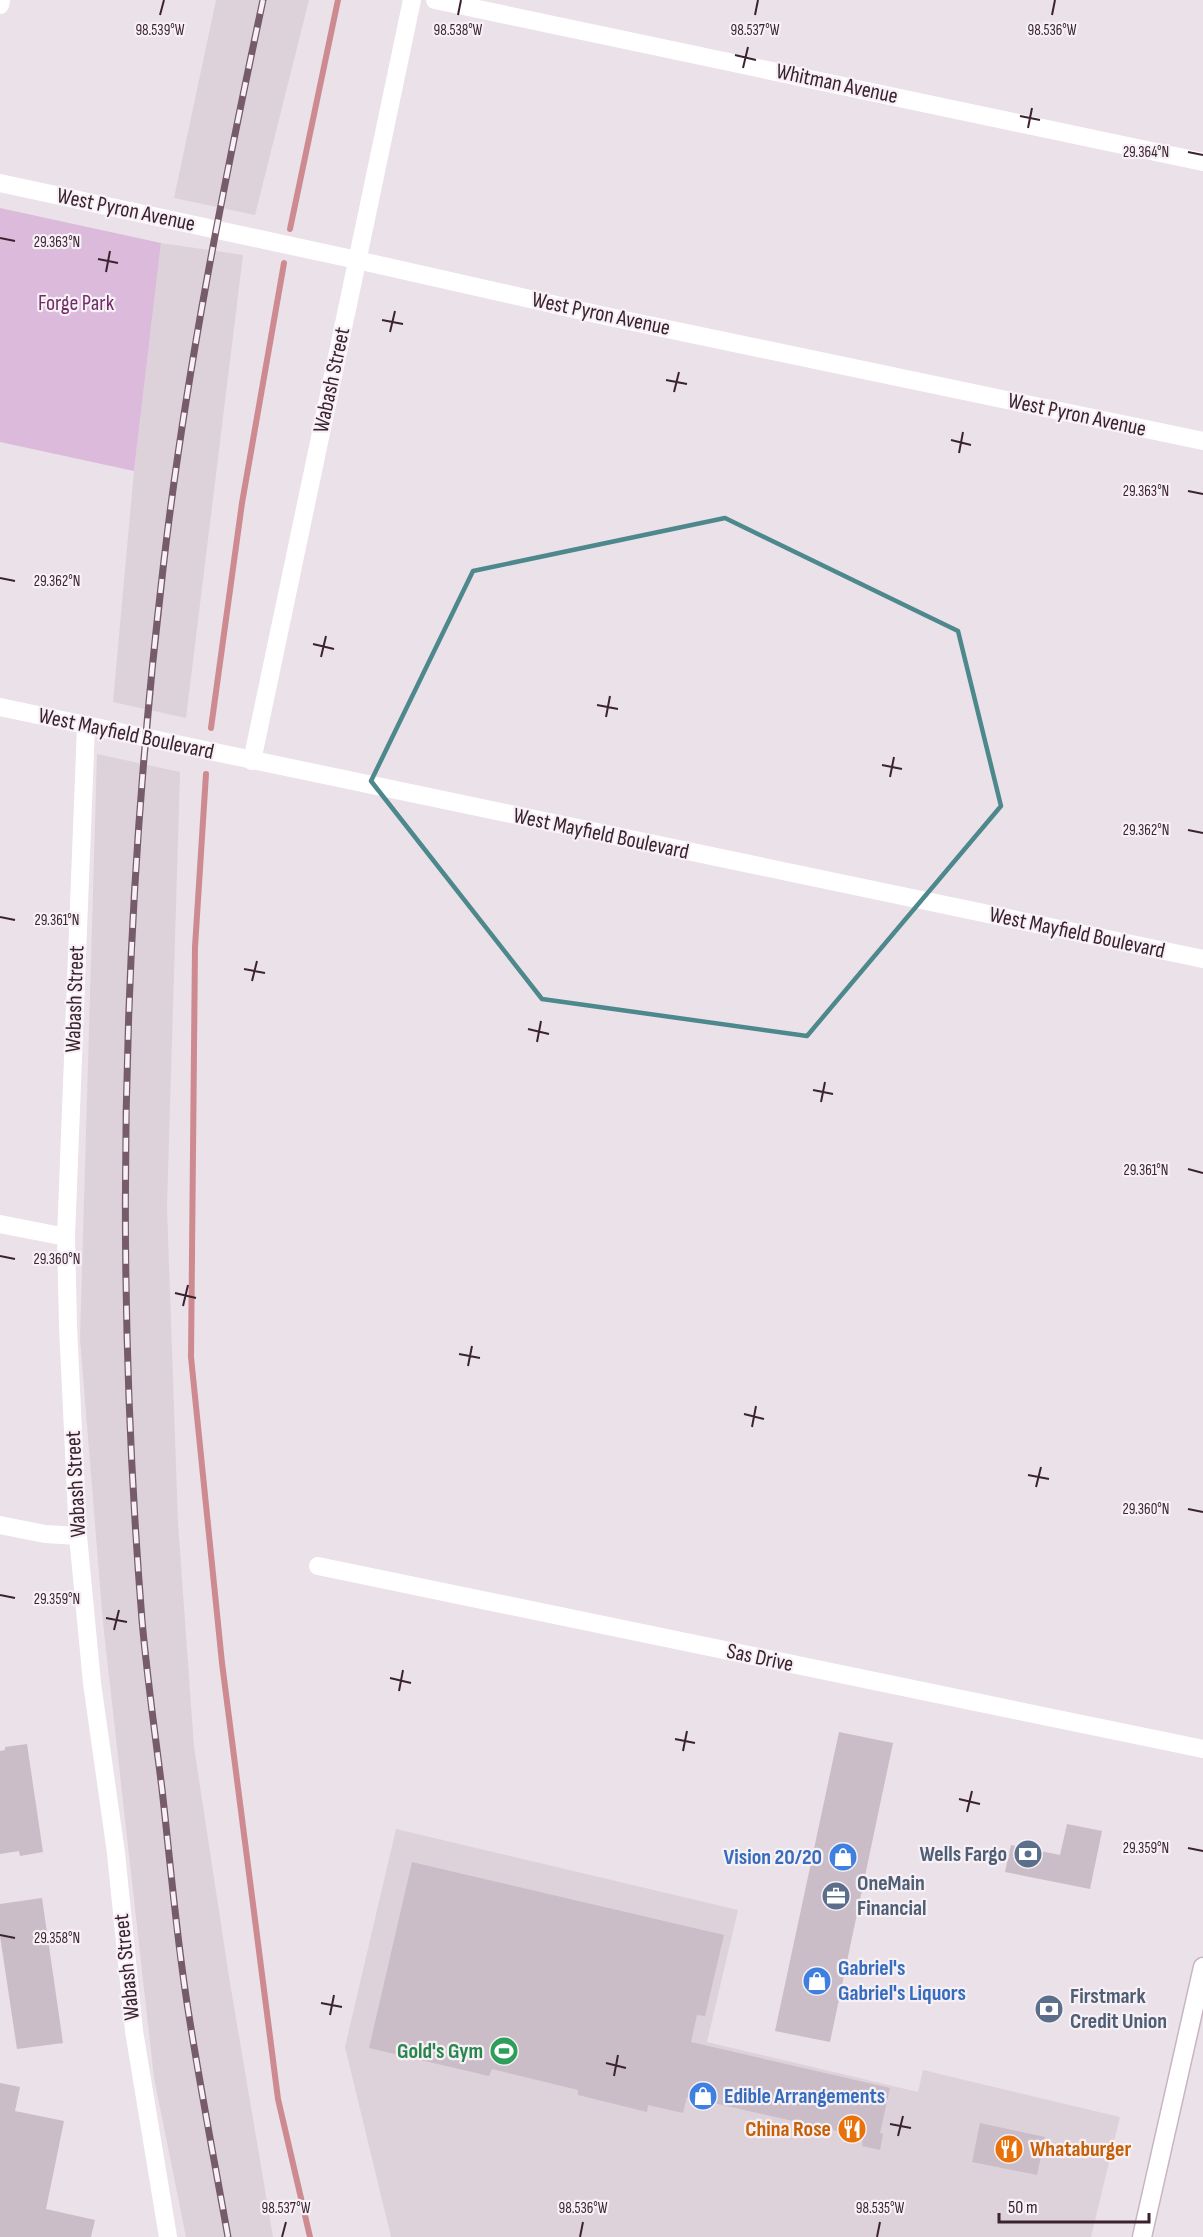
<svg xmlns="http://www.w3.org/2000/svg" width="1203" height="2237" font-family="'Sofia Sans Condensed',sans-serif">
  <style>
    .built { fill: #ded2da }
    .green { fill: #dbbadb }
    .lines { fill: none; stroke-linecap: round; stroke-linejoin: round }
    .stream { stroke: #ce8a91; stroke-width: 6 }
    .building { fill: #cbbdc7 }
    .secondary-casing { stroke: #cab4c2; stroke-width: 21 }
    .street { stroke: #fff; stroke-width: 18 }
    .secondary { stroke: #fff; stroke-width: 18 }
    .rail-casing { stroke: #765c6a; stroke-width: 7 }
    .rail { stroke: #f7f1f6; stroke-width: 4.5; stroke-dasharray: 14; stroke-linecap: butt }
    .marked { fill: none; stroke: #4c888c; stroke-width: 4.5; stroke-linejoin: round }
    .ticks { fill: none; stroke: #3b222f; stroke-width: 2 }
    .labels { text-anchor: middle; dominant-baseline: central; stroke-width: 4.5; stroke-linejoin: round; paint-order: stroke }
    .street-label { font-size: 22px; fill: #3b222f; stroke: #f7f1f6 }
    .park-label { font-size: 22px; fill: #702d68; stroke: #f7f1f6 }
    .service-label { font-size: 22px; font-weight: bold; fill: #4e5e75; stroke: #f7f1f6; text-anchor: start }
    .shop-label { font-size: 22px; font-weight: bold; fill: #366cbe; stroke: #f7f1f6; text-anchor: start }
    .leisure-label { font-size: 22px; font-weight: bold; fill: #27864d; stroke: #f7f1f6; text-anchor: end }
    .food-label { font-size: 22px; font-weight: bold; fill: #c56008; stroke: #f7f1f6; text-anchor: end }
    .ticks-label { font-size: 15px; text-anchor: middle; fill: #3b222f; stroke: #f7f1f6; stroke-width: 4.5; stroke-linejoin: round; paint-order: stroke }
  </style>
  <rect width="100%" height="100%" fill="#ebe1e8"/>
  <g class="built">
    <polygon points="216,0 309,0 255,215 174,198"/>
    <polygon points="161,243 243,255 186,718 113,702 134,471"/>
    <polygon points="97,754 180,772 167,1207 178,1523 194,1747 230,1983 273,2237 186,2237 154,2078 103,1623 80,1339"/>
    <polygon points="396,1829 738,1910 707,2042 918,2092 923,2070 1120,2117 1091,2237 391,2237 345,2047"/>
  </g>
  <polygon class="green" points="0,208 161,243 134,471 0,442"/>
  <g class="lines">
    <g class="stream">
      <polyline points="290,229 338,0"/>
      <polyline points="211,728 242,503 284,263"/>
      <polyline points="206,774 195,947 191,1357 222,1663 278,2099 310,2237"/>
    </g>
  </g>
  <g class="building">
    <polygon points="839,1732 893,1743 830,2042 775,2031"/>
    <polygon points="27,1744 43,1852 20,1856 19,1851 0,1854 0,1751 5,1750 5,1747"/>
    <polygon points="1067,1824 1102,1831 1090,1889 1005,1872 1011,1845 1060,1855"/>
    <polygon points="412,1862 724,1935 705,2016 697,2015 691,2042 890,2088 880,2133 883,2134 880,2150 862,2146 863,2137 687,2097 683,2113 648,2105 647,2112 578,2095 578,2090 492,2069 489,2076 369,2048"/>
    <polygon points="42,1898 63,2043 17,2049 0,1936 0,1904"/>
    <polygon points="0,2083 20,2087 15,2111 64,2121 46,2209 95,2220 91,2237 0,2237"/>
    <polygon points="980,2123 1045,2137 1037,2175 972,2162"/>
  </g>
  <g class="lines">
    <g class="secondary-casing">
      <polyline id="secondary" points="1142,2237 1203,1967"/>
    </g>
    <g class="street">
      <polyline points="435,0 1203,162"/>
      <polyline points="0,5 1,0"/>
      <polyline points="0,183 357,260 605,316 1203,441"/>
      <polyline points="0,707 1203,959"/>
      <polyline points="86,726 66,1237 68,1326 78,1536 92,1683 116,1853 134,2031 168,2237"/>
      <polyline points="252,761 412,0"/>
      <polyline points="0,1224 66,1237"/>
      <polyline points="0,1525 45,1534 78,1536"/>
      <polyline points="318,1566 1203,1749"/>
    </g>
    <use href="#secondary" class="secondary"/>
    <g class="rail-casing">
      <path id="rail" d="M228 2237C214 2159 199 2081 187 2003 176 1932 170 1860 162 1789 155 1733 147 1677 142 1620 114 1271 122 917 163 569 185 377 223 188 263 0"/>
    </g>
    <use href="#rail" class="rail"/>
  </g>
  <path class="marked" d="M725 518 958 631 1001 806 807 1036 542 999 371 781 473 571Z"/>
  <path class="ticks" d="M160 15 164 0M458 15 461 0M755 15 758 0M1052 15 1055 0M735 55 756 60M743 68 748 47M1020 116 1040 120M1028 128 1032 108M1188 152 1203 155M0 238 15 241M98 259 118 263M106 272 110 251M382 320 403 324M390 332 395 311M666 380 687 384M674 392 679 372M951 440 971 445M959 453 963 432M1188 491 1203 494M0 578 15 581M313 644 334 649M321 657 326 636M597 705 618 709M606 717 610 696M882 765 902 769M890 777 894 757M1188 830 1203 833M0 917 15 920M244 969 265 973M252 981 257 961M528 1029 549 1034M537 1042 541 1021M813 1090 833 1094M821 1102 825 1082M1188 1169 1203 1173M0 1256 15 1259M175 1293 196 1298M183 1306 188 1285M459 1354 480 1358M468 1366 472 1346M744 1414 764 1419M752 1427 756 1406M1028 1475 1049 1479M1036 1487 1041 1467M1188 1509 1203 1512M0 1595 15 1598M106 1618 127 1622M114 1630 119 1610M390 1678 411 1683M399 1691 403 1670M675 1739 695 1743M683 1751 687 1731M959 1799 980 1804M967 1812 972 1791M1188 1848 1203 1851M0 1935 15 1938M321 2003 342 2007M330 2015 334 1995M606 2063 626 2068M614 2076 618 2055M890 2124 911 2128M898 2136 903 2116M282 2237 286 2222M580 2237 583 2222M877 2237 880 2222"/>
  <defs>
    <g id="bank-disc" transform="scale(1.5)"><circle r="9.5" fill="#5c6f8a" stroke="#f7f1f6"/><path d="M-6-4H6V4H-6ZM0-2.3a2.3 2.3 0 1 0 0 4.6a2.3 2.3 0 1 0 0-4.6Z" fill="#fff"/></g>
    <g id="shop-disc" transform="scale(1.5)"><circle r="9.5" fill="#3f7fe0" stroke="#f7f1f6"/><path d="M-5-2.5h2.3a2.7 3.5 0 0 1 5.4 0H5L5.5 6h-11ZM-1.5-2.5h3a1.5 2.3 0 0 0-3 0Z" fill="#fff"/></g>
    <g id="office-disc" transform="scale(1.5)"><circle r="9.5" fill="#5c6f8a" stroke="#f7f1f6"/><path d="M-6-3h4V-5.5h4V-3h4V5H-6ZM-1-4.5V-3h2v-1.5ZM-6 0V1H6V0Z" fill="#fff"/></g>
    <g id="stadium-disc" transform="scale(1.5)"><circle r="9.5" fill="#2e9e5b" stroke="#f7f1f6"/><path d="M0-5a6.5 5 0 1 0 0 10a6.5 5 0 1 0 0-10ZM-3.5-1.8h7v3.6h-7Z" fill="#fff"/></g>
    <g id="restaurant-disc" transform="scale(1.5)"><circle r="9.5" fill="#e8710a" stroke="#f7f1f6"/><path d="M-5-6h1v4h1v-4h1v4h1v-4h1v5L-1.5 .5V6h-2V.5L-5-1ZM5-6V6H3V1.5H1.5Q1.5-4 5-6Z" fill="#fff"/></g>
  </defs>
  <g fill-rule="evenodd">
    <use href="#bank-disc" x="1028" y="1854"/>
    <use href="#shop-disc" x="843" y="1857"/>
    <use href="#office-disc" x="836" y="1896"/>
    <use href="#shop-disc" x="817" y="1981"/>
    <use href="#bank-disc" x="1049" y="2009"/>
    <use href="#stadium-disc" x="504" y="2051"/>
    <use href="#shop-disc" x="703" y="2096"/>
    <use href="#restaurant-disc" x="852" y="2129"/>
    <use href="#restaurant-disc" x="1009" y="2149"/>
  </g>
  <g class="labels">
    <g class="street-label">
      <text transform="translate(837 84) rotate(12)">Whitman Avenue</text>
      <text transform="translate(126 210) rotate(12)">West Pyron Avenue</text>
      <text transform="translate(601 314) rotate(12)">West Pyron Avenue</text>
      <text transform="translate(332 380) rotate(-78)">Wabash Street</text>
      <text transform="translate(1077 415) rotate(12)">West Pyron Avenue</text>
      <text transform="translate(126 734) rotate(12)">West Mayfield Boulevard</text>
      <text transform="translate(601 834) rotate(12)">West Mayfield Boulevard</text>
      <text transform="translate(1077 933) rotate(12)">West Mayfield Boulevard</text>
      <text transform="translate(75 999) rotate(-88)">Wabash Street</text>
      <text transform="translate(76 1484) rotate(-93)">Wabash Street</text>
      <text transform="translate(760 1658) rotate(12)">Sas Drive</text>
      <text transform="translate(127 1967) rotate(-96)">Wabash Street</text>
    </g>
    <g class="park-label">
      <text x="76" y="303">Forge Park</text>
    </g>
    <g class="service-label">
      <text x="1007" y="1854" text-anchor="end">Wells Fargo</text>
      <text x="857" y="1883">OneMain<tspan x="857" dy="25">Financial</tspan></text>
      <text x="1070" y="1996">Firstmark<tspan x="1070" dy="25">Credit Union</tspan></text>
    </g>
    <g class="shop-label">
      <text x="822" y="1857" text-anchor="end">Vision 20/20</text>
      <text x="838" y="1968">Gabriel's<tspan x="838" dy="25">Gabriel's Liquors</tspan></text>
      <text x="724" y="2096">Edible Arrangements</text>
    </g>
    <g class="leisure-label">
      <text x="483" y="2051">Gold's Gym</text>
    </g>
    <g class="food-label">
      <text x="831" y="2129">China Rose</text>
      <text x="1030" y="2149" text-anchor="start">Whataburger</text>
    </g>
  </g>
  <g class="ticks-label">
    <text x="160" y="35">98.539°W</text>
    <text x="458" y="35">98.538°W</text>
    <text x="755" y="35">98.537°W</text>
    <text x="1052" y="35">98.536°W</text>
    <text x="1146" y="157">29.364°N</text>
    <text x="57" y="247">29.363°N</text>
    <text x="1146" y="496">29.363°N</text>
    <text x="57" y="586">29.362°N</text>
    <text x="1146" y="835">29.362°N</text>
    <text x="57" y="925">29.361°N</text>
    <text x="1146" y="1175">29.361°N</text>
    <text x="57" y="1264">29.360°N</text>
    <text x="1146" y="1514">29.360°N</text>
    <text x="57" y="1604">29.359°N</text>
    <text x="1146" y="1853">29.359°N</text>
    <text x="57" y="1943">29.358°N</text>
    <text x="286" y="2213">98.537°W</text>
    <text x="583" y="2213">98.536°W</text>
    <text x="880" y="2213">98.535°W</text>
  </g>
  <path d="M999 2213v9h150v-9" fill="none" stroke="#3b222f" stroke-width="3"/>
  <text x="1008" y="2213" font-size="18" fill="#3b222f" stroke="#f7f1f6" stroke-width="4.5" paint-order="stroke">50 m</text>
</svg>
